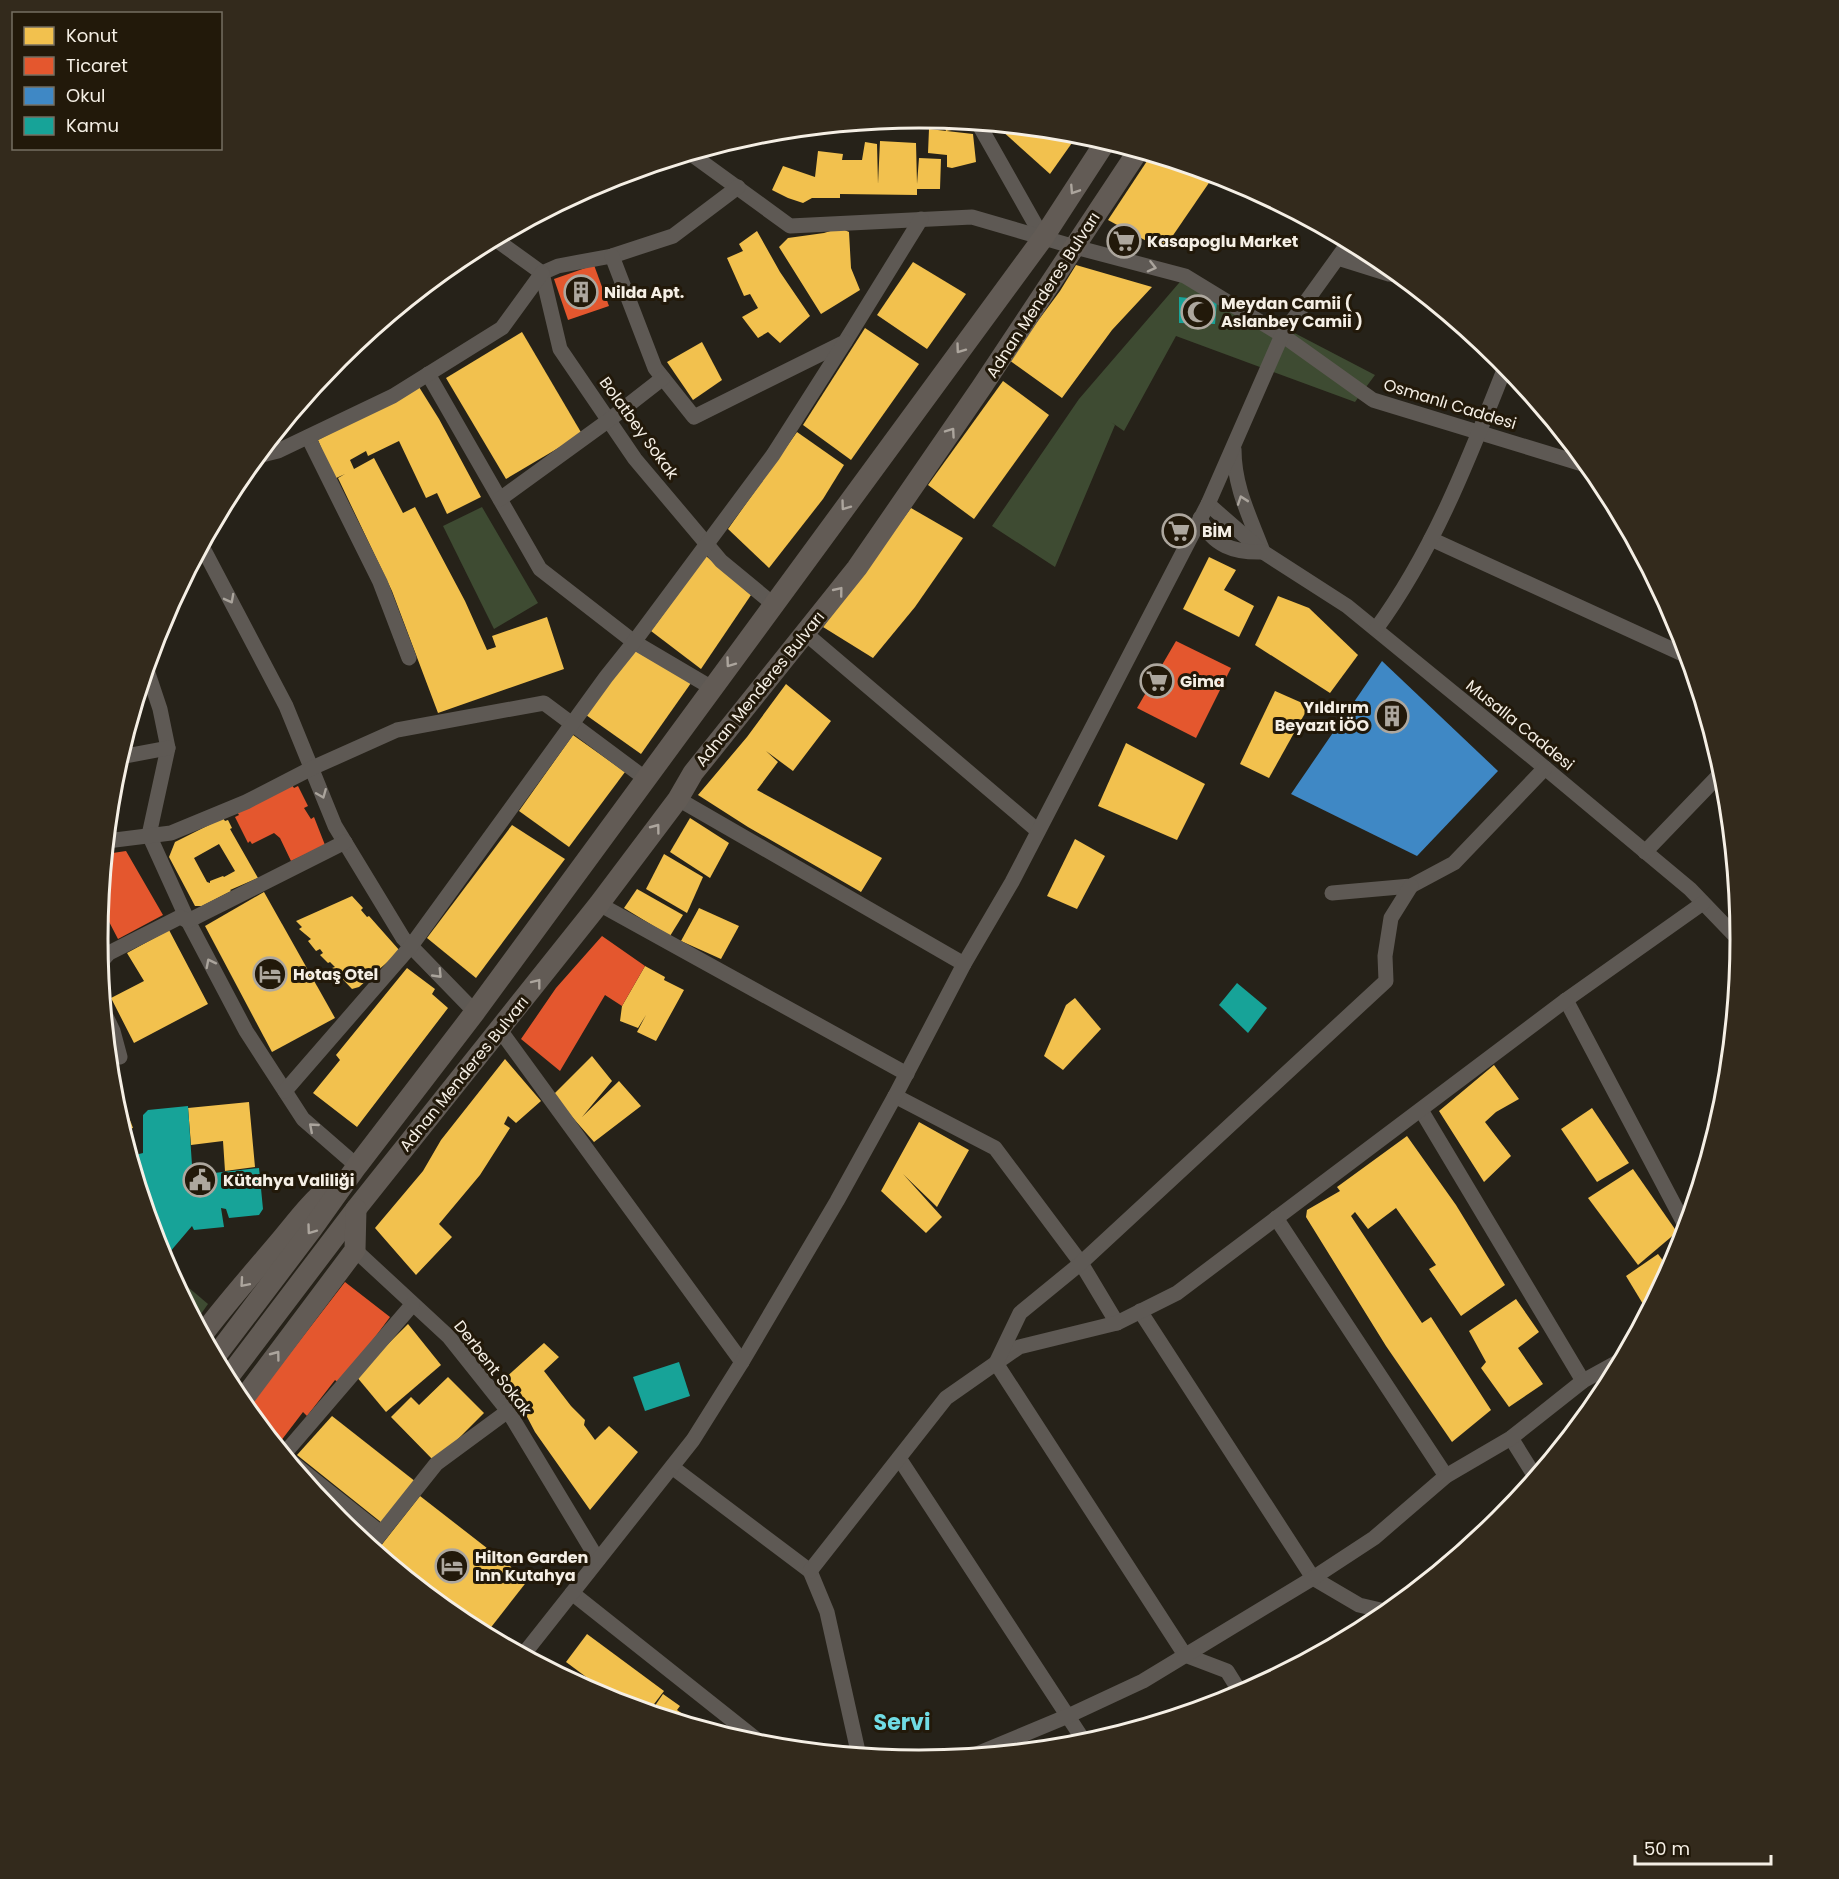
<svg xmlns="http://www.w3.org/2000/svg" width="1839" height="1879" font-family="Poppins,sans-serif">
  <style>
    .green { fill: #3e4b32 }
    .homes { fill: #f2c14e; fill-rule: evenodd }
    .shops { fill: #e4572e }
    .schools { fill: #3f88c5 }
    .public { fill: #17a398 }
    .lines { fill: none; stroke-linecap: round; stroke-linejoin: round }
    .street { stroke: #5e5954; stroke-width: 15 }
    .secondary { stroke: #625b55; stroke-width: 21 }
    .oneway { stroke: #aca59d }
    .oneway2 { stroke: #aaa49c }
    .labels { text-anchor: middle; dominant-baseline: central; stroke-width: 6; stroke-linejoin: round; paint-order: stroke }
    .poi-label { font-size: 16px; font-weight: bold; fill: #f5efe5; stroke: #22190a; text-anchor: start }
    .street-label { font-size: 16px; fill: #f5efe5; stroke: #22190a }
    .district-label { font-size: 22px; font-weight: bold; fill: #70dce5; stroke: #22190a }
    .rim { fill: none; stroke: #f5efe5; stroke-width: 3 }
  </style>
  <rect width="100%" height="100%" fill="#262219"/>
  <g class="green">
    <polygon points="1185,276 1375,375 1355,402 1176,336 1124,431 1111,422 1115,425 1055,567 992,526 1079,399"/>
    <polygon points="482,507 538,603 494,629 443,526"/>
    <polygon points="169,1271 208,1304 196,1321"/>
  </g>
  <g class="homes">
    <polygon points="935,119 968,122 970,127 946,131 943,121 937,124"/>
    <polygon points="1003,126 1059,131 1079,133 1050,174 1000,129"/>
    <polygon points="929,129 973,134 976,162 952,168 947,167 947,155 928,153"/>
    <polygon points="880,141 916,143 917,184 919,158 941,159 940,189 917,189 917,195 840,194 840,198 812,198 803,203 788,198 772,190 783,166 815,177 818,151 843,154 842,160 862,160 865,142 877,144 878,184"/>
    <polygon points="1151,155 1215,174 1163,250 1108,220"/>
    <polygon points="840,228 849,232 851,268 860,290 821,314 779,247 788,238 824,233"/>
    <polygon points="757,231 780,272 810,316 780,343 768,332 758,338 742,317 758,308 750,294 744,296 727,258 743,251 739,244"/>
    <polygon points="913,262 966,294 927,349 877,315"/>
    <polygon points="1076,265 1152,287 1112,330 1062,398 1009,360 1060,291"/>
    <polygon points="865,328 919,364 851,460 803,425"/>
    <polygon points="522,332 582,434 506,479 446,378"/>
    <polygon points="702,342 722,380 693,400 667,362"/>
    <polygon points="1003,381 1049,415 974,519 928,485"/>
    <polygon points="419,387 439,419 481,497 447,514 437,493 426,498 399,441 368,456 366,451 350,460 354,469 374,458 403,513 415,507 465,601 487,650 496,647 492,636 547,617 564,669 438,713 392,591 338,478 345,474 334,479 318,440"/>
    <polygon points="797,432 844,465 823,499 769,568 728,529"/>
    <polygon points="911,508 963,538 915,607 873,658 823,627"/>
    <polygon points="706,556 751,595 701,669 651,631"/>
    <polygon points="1209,557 1236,570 1224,590 1254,606 1239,637 1183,609"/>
    <polygon points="1278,596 1309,608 1358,655 1330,693 1255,645"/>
    <polygon points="634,650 691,683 641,754 586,715"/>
    <polygon points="786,684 831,721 793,771 766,751 778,762 757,790 882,858 861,892 748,827 698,795 747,737"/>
    <polygon points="1275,691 1309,706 1269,778 1240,764"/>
    <polygon points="127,734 130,751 121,752"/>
    <polygon points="573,735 625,772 569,847 519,811"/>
    <polygon points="1126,743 1205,784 1177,840 1098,806"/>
    <path d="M223 818 225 821 228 820 232 828 230 829 258 878 230 890 231 891 202 906H195L169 857 175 842ZM219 844 235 871 224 877 223 876 210 881V883L207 882 194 858Z"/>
    <polygon points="690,818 729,843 710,878 670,852"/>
    <polygon points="512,825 565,859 476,978 427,938"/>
    <polygon points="1075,839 1105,856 1077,909 1047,896"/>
    <polygon points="664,854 703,877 687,913 646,889"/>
    <polygon points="637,889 683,915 670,936 624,908"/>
    <polygon points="264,892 335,1018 272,1052 205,926"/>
    <polygon points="352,896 363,908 361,910 367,917 369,916 400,951 359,987 352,989 332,968 335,967 330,962 328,963 320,955 323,953 320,949 316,951 308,941 311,939 299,929 302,927 296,921"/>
    <polygon points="699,908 739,926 721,959 681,941"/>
    <polygon points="169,930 208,1004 134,1043 111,998 144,981 127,953"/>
    <polygon points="645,966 665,977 664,980 684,990 656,1041 637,1032 646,1015 638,1028 620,1021 622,1006"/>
    <polygon points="407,968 435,989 432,994 448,1008 357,1127 313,1093 340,1060 336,1055"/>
    <polygon points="1075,998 1101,1029 1063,1070 1044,1056 1066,1005"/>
    <polygon points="592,1056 612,1081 582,1117 619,1081 641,1106 594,1142 553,1095"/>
    <polygon points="505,1059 541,1101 516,1123 508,1116 504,1124 510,1128 480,1175 439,1224 452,1237 416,1275 375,1228 423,1171 441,1140"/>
    <polygon points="1494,1065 1519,1099 1496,1112 1485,1122 1511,1156 1484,1182 1439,1111"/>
    <polygon points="249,1102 255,1167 225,1171 223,1141 191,1145 188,1108"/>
    <polygon points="125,1107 133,1128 123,1131 117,1110"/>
    <polygon points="1592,1108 1629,1163 1597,1182 1561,1129"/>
    <polygon points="919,1122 969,1150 937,1207 903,1174 942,1217 926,1233 881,1191"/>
    <polygon points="1407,1136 1456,1205 1505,1285 1461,1316 1429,1269 1436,1265 1396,1208 1368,1229 1355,1212 1351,1216 1422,1323 1431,1317 1491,1410 1452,1442 1386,1346 1306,1217 1307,1210 1340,1191 1337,1187"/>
    <polygon points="1633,1169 1677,1232 1638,1265 1588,1198"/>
    <polygon points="1658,1254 1670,1270 1651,1306 1646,1309 1626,1276"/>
    <polygon points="1516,1299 1539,1332 1518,1348 1543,1384 1509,1407 1481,1368 1486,1362 1469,1331"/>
    <polygon points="408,1324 441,1365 386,1412 356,1376"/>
    <polygon points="544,1343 559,1357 544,1371 571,1406 585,1420 584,1425 595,1440 609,1426 638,1452 590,1510 535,1432 525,1413 503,1380"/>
    <polygon points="448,1377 484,1413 435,1462 391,1417 411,1397 419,1405"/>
    <polygon points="332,1416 416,1482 382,1523 297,1455"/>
    <polygon points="420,1496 528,1580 485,1635 463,1623 376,1552"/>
    <polygon points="587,1634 664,1691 648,1712 624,1705 566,1662"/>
    <polygon points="663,1694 680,1706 677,1710 693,1721 690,1725 650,1713"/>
  </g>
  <g class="shops">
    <polygon points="594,265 609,306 568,320 554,279"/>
    <polygon points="1176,641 1231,668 1196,738 1137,708"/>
    <polygon points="292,785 294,788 298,786 308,806 304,808 311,819 314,817 325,845 291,861 280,838 274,833 252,844 250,841 248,843 235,817 239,815 237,812"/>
    <polygon points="126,851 163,915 118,939 105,914 100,913 106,854"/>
    <polygon points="602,936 645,966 622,1006 605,995 560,1071 521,1039 556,988"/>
    <polygon points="345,1282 390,1317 340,1384 335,1380 307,1416 303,1412 277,1446 247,1409"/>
  </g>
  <polygon class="schools" points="1382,661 1498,771 1417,856 1291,794"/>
  <g class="public">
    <polygon points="1179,297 1217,301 1215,324 1179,323"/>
    <polygon points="1237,983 1267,1008 1248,1033 1219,1005"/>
    <polygon points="188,1106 192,1165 196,1164 206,1172 205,1174 259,1168 263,1209 259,1215 229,1218 226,1209 221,1208 224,1227 194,1230 192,1226 169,1253 157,1243 141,1192 144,1188 143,1186 140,1186 135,1155 143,1153 143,1115 148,1110"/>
    <polygon points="679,1362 690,1396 645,1411 633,1377"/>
  </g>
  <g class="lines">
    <g class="street">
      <polyline points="978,123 1043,238"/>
      <polyline points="691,154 790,226 972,217 1075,247 1185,276 1282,335 1373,400 1589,466"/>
      <polyline points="495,239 542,273 558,266 612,256 673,236 738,187"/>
      <polyline points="612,256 655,368 694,417 845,342 921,219"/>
      <polyline points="1338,258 1389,274 1400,275"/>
      <polyline points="542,273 560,349 635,459 721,561 773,604"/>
      <polyline points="428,374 540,569 634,642 712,688"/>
      <polyline points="308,437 380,582 409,658"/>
      <path d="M1234 449C1234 486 1249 515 1262 549"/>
      <polyline points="258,456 278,451 393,396 502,328 542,273"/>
      <polyline points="500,499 609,420 663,378"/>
      <polyline points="1208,504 1263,552 1347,606 1533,758 1690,889 1741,942"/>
      <path d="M1200 518C1212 546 1235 553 1263 552"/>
      <polyline points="1431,539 1689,657"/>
      <polyline points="200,550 205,552 286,706 335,826 403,938 475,1012"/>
      <path d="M1376 629C1434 550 1470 456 1506 365"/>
      <polyline points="805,633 1038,831"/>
      <polyline points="147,670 160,709 168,748 149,835 188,921 246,1031 303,1119 357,1166"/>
      <polyline points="120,757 168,748"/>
      <polyline points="678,799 964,964"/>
      <polyline points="107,841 171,833 246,802 312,768 397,730 544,703 646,779"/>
      <polyline points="1645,852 1723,771"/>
      <polyline points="1332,893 1411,886 1454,863 1545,768"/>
      <polyline points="599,904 907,1074"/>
      <polyline points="100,963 109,953 180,917 188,921 345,842"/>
      <polyline points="1566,1000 1687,1229"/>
      <polyline points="105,1014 113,1031 120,1057"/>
      <polyline points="500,1030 742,1362"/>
      <polyline points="285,1091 411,946 606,677 634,642 773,455 845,342"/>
      <polyline points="895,1096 995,1148 1081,1263 1117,1323"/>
      <polyline points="1421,1110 1583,1381"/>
      <polyline points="1276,1218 1446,1476"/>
      <polyline points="355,1250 449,1337 508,1411 598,1560"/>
      <polyline points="1140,1311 1313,1578 1359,1605 1389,1612"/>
      <polyline points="1511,1438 1536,1478"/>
      <polyline points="284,1454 412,1305"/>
      <polyline points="899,1458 1086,1744"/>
      <polyline points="288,1459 381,1533"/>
      <polyline points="672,1467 810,1571 827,1612 859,1756"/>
      <polyline points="370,1547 436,1464 508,1411"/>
      <polyline points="810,1571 946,1398 1019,1347 1117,1323 1177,1293 1566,1000 1703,903"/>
      <polyline points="572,1593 765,1746"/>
      <polyline points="523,1655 693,1440 742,1362 837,1201 895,1096 964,964 1012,882 1208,504 1282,335 1349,242"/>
      <polyline points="1242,1695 1227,1671 1185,1655 996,1363 1020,1313 1081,1263 1386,981 1385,956 1391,918 1411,886"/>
      <polyline points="972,1756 1068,1716 1143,1681 1313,1578 1374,1538 1446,1476 1511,1438 1583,1381 1623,1359"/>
    </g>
    <g class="secondary">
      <path d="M203 1334C227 1302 254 1272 280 1241 296 1222 311 1201 331 1186"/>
      <polyline points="215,1357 312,1229 357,1166 475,1012 1043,238 1106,141"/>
      <polyline points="227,1379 356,1209 599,904 678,799 693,773 857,568 981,388 1138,151"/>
      <polyline points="241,1402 355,1250 356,1209"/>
    </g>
  </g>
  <defs><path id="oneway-chevron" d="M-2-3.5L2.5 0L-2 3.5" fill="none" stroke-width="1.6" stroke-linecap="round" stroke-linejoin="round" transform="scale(1.5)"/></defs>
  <g class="oneway">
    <use href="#oneway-chevron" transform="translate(1074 190) rotate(123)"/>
    <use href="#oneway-chevron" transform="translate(960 349) rotate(126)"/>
    <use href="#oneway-chevron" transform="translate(951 432) rotate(-55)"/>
    <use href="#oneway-chevron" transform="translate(845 506) rotate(126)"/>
    <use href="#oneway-chevron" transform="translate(839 591) rotate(-51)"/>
    <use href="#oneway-chevron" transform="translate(730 663) rotate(126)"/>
    <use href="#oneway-chevron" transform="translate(656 828) rotate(-53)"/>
    <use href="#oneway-chevron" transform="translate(537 983) rotate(-52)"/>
    <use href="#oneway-chevron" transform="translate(311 1230) rotate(126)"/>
    <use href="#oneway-chevron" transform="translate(244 1283) rotate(131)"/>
    <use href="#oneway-chevron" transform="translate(276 1355) rotate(-53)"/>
  </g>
  <g class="oneway2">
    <use href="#oneway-chevron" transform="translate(1152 267) rotate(14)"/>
    <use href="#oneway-chevron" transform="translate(1242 500) rotate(-109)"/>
    <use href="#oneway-chevron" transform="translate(230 599) rotate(62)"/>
    <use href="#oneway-chevron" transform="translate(322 794) rotate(68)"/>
    <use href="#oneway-chevron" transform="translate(210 963) rotate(-117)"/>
    <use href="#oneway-chevron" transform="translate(438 974) rotate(46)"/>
    <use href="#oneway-chevron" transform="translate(313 1127) rotate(-139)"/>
  </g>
  <defs>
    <g id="supermarket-ring" transform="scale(1.725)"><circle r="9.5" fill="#22190a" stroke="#ada79e" stroke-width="1.5"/><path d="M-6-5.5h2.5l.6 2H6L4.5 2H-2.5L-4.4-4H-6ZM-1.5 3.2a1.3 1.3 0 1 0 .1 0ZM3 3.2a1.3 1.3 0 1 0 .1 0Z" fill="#ada79e"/></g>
    <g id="building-ring" transform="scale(1.725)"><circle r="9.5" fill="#22190a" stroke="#ada79e" stroke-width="1.5"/><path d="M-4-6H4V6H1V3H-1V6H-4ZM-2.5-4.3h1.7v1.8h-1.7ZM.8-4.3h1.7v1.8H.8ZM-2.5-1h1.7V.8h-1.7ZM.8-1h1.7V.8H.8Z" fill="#ada79e"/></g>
    <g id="mosque-ring" transform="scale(1.725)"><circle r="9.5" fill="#22190a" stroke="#ada79e" stroke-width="1.5"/><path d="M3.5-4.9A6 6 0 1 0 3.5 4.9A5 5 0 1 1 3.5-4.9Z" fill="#ada79e"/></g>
    <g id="hotel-ring" transform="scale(1.725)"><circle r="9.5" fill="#22190a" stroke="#ada79e" stroke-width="1.5"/><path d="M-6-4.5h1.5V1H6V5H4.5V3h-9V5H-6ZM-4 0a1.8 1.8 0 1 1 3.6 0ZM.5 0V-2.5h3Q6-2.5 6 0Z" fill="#ada79e"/></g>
    <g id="civic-ring" transform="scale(1.725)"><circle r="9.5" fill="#22190a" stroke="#ada79e" stroke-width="1.5"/><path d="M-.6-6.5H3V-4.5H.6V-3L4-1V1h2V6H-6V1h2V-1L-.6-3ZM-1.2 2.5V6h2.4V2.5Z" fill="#ada79e"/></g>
  </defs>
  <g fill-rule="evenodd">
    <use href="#supermarket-ring" x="1124" y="241"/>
    <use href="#building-ring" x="581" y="292"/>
    <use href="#mosque-ring" x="1198" y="312"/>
    <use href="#supermarket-ring" x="1179" y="531"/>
    <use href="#supermarket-ring" x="1157" y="681"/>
    <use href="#building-ring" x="1392" y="716"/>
    <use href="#hotel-ring" x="270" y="974"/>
    <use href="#civic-ring" x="200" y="1180"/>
    <use href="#hotel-ring" x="452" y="1566"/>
  </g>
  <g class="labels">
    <g class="poi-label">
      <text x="1147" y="241">Kasapoglu Market</text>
      <text x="604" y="292">Nilda Apt.</text>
      <text x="1221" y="303">Meydan Camii (<tspan x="1221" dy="18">Aslanbey Camii )</tspan></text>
      <text x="1202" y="531">BİM</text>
      <text x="1180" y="681">Gima</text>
      <text x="1369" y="707" text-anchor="end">Yıldırım<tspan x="1369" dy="18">Beyazıt İÖO</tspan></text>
      <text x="293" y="974">Hotaş Otel</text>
      <text x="223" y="1180">Kütahya Valiliği</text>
      <text x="475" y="1557">Hilton Garden<tspan x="475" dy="18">Inn Kutahya</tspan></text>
    </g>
    <g class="street-label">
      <text transform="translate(1043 295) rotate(-57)">Adnan Menderes Bulvarı</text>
      <text transform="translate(1450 404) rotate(17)">Osmanlı Caddesi</text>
      <text transform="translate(639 428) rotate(54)">Bolatbey Sokak</text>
      <text transform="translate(760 689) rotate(-51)">Adnan Menderes Bulvarı</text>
      <text transform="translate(1520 725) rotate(39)">Musalla Caddesi</text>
      <text transform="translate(464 1074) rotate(-51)">Adnan Menderes Bulvarı</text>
      <text transform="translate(493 1368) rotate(52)">Derbent Sokak</text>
    </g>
    <g class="district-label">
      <text x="902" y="1722">Servi</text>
    </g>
  </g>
  <path d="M0 0H1839V1879H0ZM108 939a811 811 0 1 1 1622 0a811 811 0 1 1-1622 0Z" fill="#332a1c" fill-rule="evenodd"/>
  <path class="rim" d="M108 939a811 811 0 1 1 1622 0a811 811 0 1 1-1622 0Z"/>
  <rect x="12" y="12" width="210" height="138" fill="#22190a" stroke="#766f62" stroke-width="1.5"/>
  <rect x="24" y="27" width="30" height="18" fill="#f2c14e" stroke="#766f62" stroke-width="1.5"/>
  <text x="66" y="42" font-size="18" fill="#f5efe5">Konut</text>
  <rect x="24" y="57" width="30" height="18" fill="#e4572e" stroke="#766f62" stroke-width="1.5"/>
  <text x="66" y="72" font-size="18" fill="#f5efe5">Ticaret</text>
  <rect x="24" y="87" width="30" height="18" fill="#3f88c5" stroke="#766f62" stroke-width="1.5"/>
  <text x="66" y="102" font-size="18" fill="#f5efe5">Okul</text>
  <rect x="24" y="117" width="30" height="18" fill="#17a398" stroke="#766f62" stroke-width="1.5"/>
  <text x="66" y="132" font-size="18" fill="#f5efe5">Kamu</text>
  <path d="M1635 1855v9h136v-9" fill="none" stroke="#f5efe5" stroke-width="3"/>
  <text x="1644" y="1855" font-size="18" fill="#f5efe5" stroke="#22190a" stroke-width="4.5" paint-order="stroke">50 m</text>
</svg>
